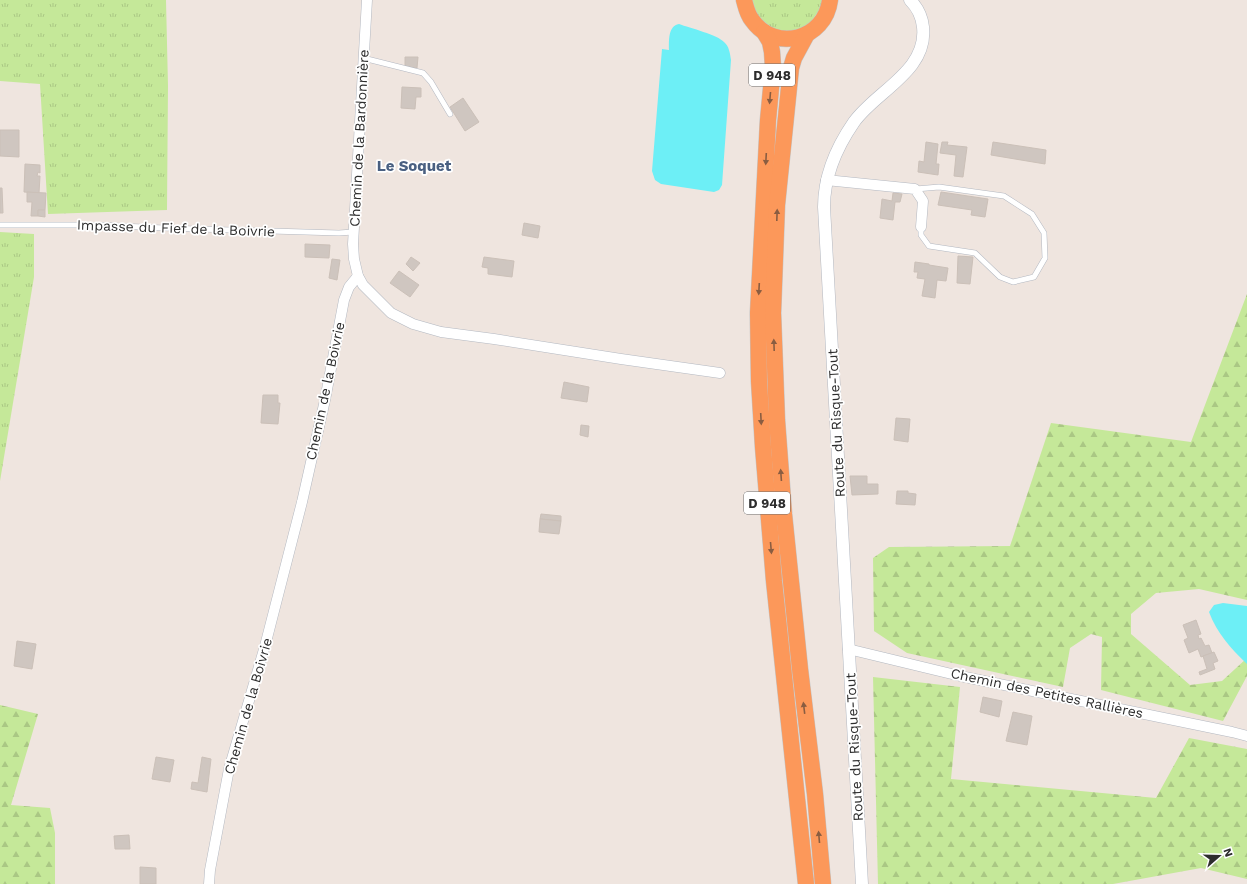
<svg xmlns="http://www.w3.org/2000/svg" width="1247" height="884" font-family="'Work Sans',sans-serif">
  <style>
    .grass { fill: url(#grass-tufts) }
    .forest { fill: url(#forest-firs) }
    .water { fill: #6deff6 }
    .building { fill: #cfc6c0; stroke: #cbc0b8 }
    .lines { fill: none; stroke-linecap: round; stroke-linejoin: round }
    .service-casing { stroke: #b3b8c1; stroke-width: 6 }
    .minor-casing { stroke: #b3b8c1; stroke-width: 11 }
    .tertiary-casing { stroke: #b3b8c1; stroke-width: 13 }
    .trunk-casing { stroke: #c4c4c4; stroke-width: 17 }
    .service { stroke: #fff; stroke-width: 5 }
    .minor { stroke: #fff; stroke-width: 10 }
    .tertiary { stroke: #fff; stroke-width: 12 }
    .trunk { stroke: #fc985a; stroke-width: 16 }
    .oneway { fill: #8a5d41 }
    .labels { text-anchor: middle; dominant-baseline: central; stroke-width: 3.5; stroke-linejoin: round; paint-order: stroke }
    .shield { fill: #fff; stroke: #6c6c6c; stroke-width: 1 }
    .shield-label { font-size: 13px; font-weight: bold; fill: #2d2d2d }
    .street-label { font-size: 14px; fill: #2d2d2d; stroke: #fff }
    .neighbourhood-label { font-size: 15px; font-weight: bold; fill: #4a6081; stroke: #fff }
  </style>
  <defs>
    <pattern id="grass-tufts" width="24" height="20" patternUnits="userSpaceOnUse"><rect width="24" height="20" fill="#c5e899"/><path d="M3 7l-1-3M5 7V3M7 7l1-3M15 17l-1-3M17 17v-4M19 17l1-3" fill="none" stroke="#aac784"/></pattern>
    <pattern id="forest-firs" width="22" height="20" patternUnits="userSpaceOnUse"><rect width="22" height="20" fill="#c5e899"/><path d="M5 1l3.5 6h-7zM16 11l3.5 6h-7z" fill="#aac784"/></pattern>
  </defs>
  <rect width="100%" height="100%" fill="#efe5df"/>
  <g class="grass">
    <polygon points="0,0 166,0 168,86 167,210 48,214 40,84 0,81"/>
    <polygon points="752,0 823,0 822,6 809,25 794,31 777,31 762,22 753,8"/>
    <polygon points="0,232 34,234 34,277 0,481"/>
  </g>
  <g class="forest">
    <polygon points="1247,294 1247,600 1199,589 1156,593 1131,614 1131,634 1190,685 1222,681 1247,658 1247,676 1223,721 1101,690 1102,637 1091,634 1070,648 1063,687 907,653 874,631 873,558 889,547 1010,546 1051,423 1191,442"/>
    <polygon points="873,677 960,687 951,779 1156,798 1189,738 1247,749 1247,879 1201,868 1113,884 878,884"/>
    <polygon points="0,705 38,714 11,805 50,808 55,833 55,884 0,884"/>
  </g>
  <g class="water">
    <path d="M679 24C690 28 718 35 724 42 729 46 730 53 731 60L722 185 719 190 714 192 661 184 655 180 652 171 662 49 669 50C669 40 668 26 679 24Z"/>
    <path d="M1223 603 1247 606V664C1231 649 1217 633 1209 612L1214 605Z"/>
  </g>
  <g class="building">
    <polygon points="405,57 418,57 417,68 405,67"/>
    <polygon points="402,87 421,88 421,97 416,97 415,109 401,108"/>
    <polygon points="463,98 479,122 465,131 450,107"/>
    <polygon points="0,130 19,130 19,157 0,156"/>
    <polygon points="926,142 938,144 936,164 939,164 938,175 918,172 919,161 924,162"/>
    <polygon points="942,142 948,142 947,145 967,147 963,177 954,176 956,155 940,153"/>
    <polygon points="993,142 1046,150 1045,164 991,155"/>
    <polygon points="25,164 40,165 40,173 38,172 37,176 40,176 39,193 24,192"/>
    <polygon points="0,188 2,188 3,213 0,213"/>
    <polygon points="27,192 46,193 45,210 38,210 38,216 31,216 32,202 27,202"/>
    <polygon points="941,192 988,199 985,217 971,215 972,210 938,205"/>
    <polygon points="893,193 902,194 900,202 895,202 893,220 880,218 882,199 892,201"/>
    <polygon points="38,210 45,210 45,217 38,216"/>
    <polygon points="524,223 540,226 538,238 522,235"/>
    <polygon points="305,244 330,245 329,258 305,257"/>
    <polygon points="958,256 973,257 970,284 957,283"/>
    <polygon points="411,257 420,263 413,271 406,264"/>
    <polygon points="484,257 514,261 512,277 488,274 488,268 482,267"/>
    <polygon points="332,259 340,260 337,280 329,278"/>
    <polygon points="915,262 929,264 929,265 948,268 946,281 937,280 935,298 922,296 925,279 917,278 918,272 914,272"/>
    <polygon points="399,271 419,285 410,297 390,283"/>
    <polygon points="564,382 589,387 587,402 561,398"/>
    <polygon points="263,395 278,395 278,403 280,403 278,424 261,423"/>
    <polygon points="896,418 910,419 908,442 894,440"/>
    <polygon points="581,425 589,426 588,437 580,435"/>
    <polygon points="850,476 867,476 867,484 878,484 878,494 852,495"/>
    <polygon points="897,491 908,491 908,493 916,494 915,505 896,504"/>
    <polygon points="541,514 561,516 561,521 540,519"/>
    <polygon points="540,519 561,521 559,534 539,532"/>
    <polygon points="1196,620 1201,634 1198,635 1199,639 1201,638 1205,646 1209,645 1212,653 1201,657 1198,649 1189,653 1184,640 1188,638 1183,625"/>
    <polygon points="17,641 36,644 32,669 14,666"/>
    <polygon points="1214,652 1218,661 1213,663 1215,669 1200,675 1199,672 1207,669 1203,656"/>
    <polygon points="983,697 1002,701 999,717 980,712"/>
    <polygon points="1013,712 1032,716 1027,745 1006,741"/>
    <polygon points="156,757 174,760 170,782 152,779"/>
    <polygon points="202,757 211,759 207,792 191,789 192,782 198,783"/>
    <polygon points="129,835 130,849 115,849 114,836"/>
    <polygon points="140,867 156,868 156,884 140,884"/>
  </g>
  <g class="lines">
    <g class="service-casing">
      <g id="service">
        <polyline points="363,58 423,73 431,82 450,114"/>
        <polyline points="916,189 939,187 1004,196 1032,214 1044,233 1045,258 1034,277 1013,282 1000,277 975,253 929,246 921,235 921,227"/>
        <polyline points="0,225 100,225 164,228 339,233 353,232"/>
      </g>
    </g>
    <g class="minor-casing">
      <g id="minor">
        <polyline points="367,0 353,244 354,259 358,276 363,285 391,313 413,324 441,332 494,339 621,359 720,373"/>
        <polyline points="826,180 915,189 923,201 921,227"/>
        <polyline points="848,649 960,676 1232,732 1247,736"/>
        <polyline points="209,884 210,870 229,769 265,646 302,502 325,400 344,300 349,287 358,276"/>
      </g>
    </g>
    <g class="tertiary-casing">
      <path id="tertiary" d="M862 884 824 207C824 176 836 148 854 122 876 91 928 71 923 27 922 17 918 8 910 0"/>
    </g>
    <g class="trunk-casing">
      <g id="trunk">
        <path d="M744 0C746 7 747 14 752 20 775 53 825 40 830 0"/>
        <polyline points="764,32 770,42 772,52 773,67 768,120 758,313 759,381 763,447 774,581 806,884"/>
        <polyline points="807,34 794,58 791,68 777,205 773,313 777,420 784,514 800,669 815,794 823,884"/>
      </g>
    </g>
    <use href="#service" class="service"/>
    <use href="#minor" class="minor"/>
    <use href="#tertiary" class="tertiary"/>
    <use href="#trunk" class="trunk"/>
  </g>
  <defs><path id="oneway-solid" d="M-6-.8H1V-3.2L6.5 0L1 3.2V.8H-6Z"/></defs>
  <g class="oneway">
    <use href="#oneway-solid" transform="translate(770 98) rotate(95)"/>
    <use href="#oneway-solid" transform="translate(766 159) rotate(93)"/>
    <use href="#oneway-solid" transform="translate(777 215) rotate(-88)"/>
    <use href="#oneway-solid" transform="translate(759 289) rotate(93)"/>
    <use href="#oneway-solid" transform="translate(774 345) rotate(-92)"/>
    <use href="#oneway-solid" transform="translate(761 419) rotate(87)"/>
    <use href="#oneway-solid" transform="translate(781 475) rotate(-94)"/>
    <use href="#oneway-solid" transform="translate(771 548) rotate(85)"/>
    <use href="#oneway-solid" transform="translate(804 708) rotate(-97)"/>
    <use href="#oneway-solid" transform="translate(819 837) rotate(-95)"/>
  </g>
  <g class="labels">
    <g class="shield">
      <rect x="749" y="64" width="46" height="22" rx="3"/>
      <rect x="744" y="492" width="46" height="22" rx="3"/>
    </g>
    <g class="shield-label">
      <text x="772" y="75">D 948</text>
      <text x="767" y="503">D 948</text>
    </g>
    <g class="street-label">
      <text transform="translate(359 138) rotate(-87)">Chemin de la Bardonnière</text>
      <text transform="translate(176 228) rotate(2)">Impasse du Fief de la Boivrie</text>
      <text transform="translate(325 391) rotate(-78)">Chemin de la Boivrie</text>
      <text transform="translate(836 423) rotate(-93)">Route du Risque-Tout</text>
      <text transform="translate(1047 693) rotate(12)">Chemin des Petites Rallières</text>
      <text transform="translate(248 706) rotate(-74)">Chemin de la Boivrie</text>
      <text transform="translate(854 747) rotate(-93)">Route du Risque-Tout</text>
    </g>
    <g class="neighbourhood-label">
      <text x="414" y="166">Le Soquet</text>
    </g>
  </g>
  <g transform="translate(1219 856) rotate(70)" stroke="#ffffff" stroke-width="3" paint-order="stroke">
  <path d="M0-3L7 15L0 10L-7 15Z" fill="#2d2d2d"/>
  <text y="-6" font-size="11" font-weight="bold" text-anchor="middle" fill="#2d2d2d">N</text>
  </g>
</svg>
